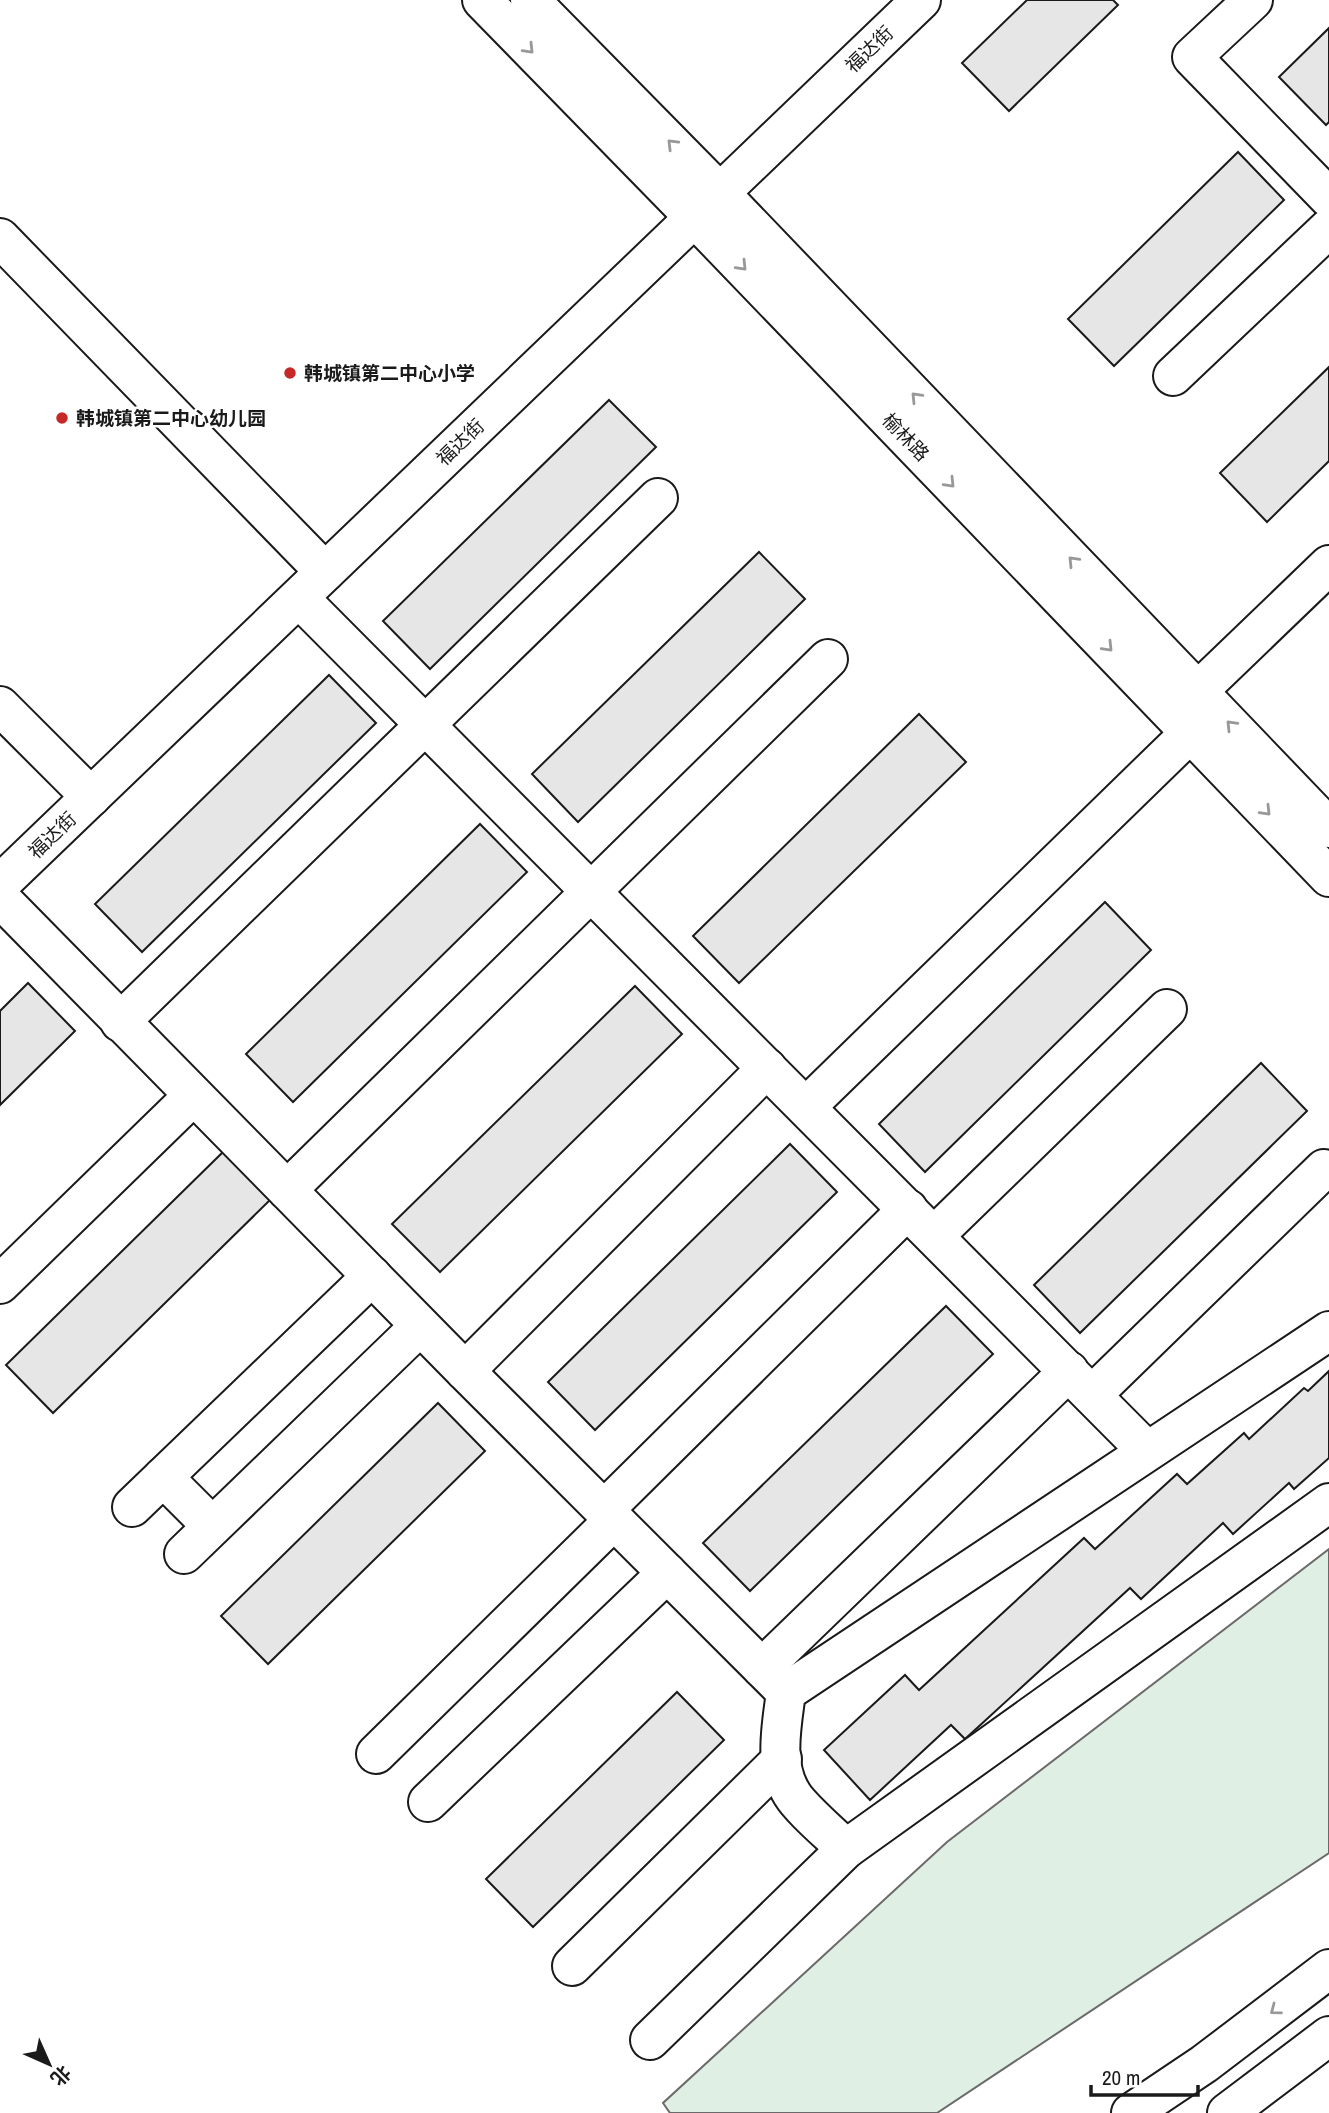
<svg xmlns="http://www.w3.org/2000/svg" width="1329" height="2113" font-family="'Archivo Narrow','Noto Sans SC',sans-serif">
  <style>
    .green { fill: #e0efe3; stroke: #6a6a6a; stroke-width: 2 }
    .building { fill: #e6e6e6; stroke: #1a1a1a; stroke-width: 2 }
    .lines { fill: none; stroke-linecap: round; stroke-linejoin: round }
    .minor-casing { stroke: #1a1a1a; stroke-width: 42 }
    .major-casing { stroke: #1a1a1a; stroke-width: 42 }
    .highway-casing { stroke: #1a1a1a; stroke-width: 42 }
    .minor { stroke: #fff; stroke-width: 38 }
    .major { stroke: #fff; stroke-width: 38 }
    .highway { stroke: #fff; stroke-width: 38 }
    .oneway { stroke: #989898 }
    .poi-dot { fill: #c62828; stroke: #fff; stroke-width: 2.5 }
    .labels { text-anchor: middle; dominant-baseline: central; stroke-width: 5; stroke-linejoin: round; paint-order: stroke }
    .street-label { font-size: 19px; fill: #1a1a1a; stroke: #fff }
    .poi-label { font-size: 19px; font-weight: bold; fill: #1a1a1a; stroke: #fff; text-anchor: start }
  </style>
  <rect width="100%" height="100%" fill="#fff"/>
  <polygon class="green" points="1329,1549 1329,1853 937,2113 670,2113 663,2103 947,1842"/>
  <g class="building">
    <polygon points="1027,0 1113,0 1118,5 1009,111 962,63"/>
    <polygon points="1329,28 1329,122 1326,125 1279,77"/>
    <polygon points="1238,152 1284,200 1114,366 1068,319"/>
    <polygon points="1329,367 1329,461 1267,522 1220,473"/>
    <polygon points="609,400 656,447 430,669 383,621"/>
    <polygon points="759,552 805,599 578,822 532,774"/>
    <polygon points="329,675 376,723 142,952 95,904"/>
    <polygon points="919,714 966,762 739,983 693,936"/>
    <polygon points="480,824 527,872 293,1102 246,1054"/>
    <polygon points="1105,902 1151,950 925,1172 879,1124"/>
    <polygon points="28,983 75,1031 0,1105 0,1011"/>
    <polygon points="635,986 682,1034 440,1272 392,1224"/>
    <polygon points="1261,1063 1307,1111 1080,1333 1034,1285"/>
    <polygon points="790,1144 837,1192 595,1430 548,1382"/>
    <polygon points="223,1152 270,1200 53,1413 6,1365"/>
    <polygon points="946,1306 993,1354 750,1591 703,1543"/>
    <polygon points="1329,1371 1329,1458 1294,1489 1289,1483 1233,1534 1223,1523 1141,1599 1130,1588 965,1739 951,1725 870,1800 824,1750 905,1675 919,1690 1084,1538 1095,1549 1177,1474 1187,1484 1244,1433 1249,1439 1304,1388 1308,1391"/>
    <polygon points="438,1403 485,1451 268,1664 221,1616"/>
    <polygon points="677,1692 724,1740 533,1927 486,1879"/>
  </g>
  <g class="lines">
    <g class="minor-casing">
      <g id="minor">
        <polyline points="1253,0 1192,57 1329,198"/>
        <polyline points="0,238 325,572"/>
        <polyline points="1173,376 1329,228"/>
        <polyline points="299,598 1147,1451"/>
        <polyline points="1198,691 1329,565"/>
        <polyline points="0,706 91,797"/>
        <polyline points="0,884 921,0"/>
        <polyline points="0,898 465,1371 786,1692"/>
        <polyline points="120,1022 658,498"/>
        <polyline points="806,1107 1190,733"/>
        <polyline points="287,1190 828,659"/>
        <polyline points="934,1236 1167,1009"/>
        <polyline points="0,1284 193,1096"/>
        <polyline points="465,1371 767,1068"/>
        <polyline points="1092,1395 1324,1169"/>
        <polyline points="163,1477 212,1526"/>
        <polyline points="132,1507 372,1276"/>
        <polyline points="604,1510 908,1209"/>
        <polyline points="184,1554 420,1326"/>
        <polyline points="762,1668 1069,1371"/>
        <polyline points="376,1754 614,1520"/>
        <polyline points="428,1802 667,1573"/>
        <path d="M846 1849C832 1835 801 1809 792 1794 773 1764 782 1724 786 1692L1329 1331"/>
        <polyline points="572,1966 782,1759"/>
        <polyline points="650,2040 846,1849 1329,1503"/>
      </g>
    </g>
    <g class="major-casing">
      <g id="major">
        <polyline points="482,0 694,217 1329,877"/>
        <polyline points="530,0 720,193 1329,828"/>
      </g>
    </g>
    <g class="highway-casing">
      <g id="highway">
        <polyline points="1131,2113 1204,2064 1329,1969"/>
        <polyline points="1227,2113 1329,2036"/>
      </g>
    </g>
    <use href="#minor" class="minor"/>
    <use href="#major" class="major"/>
    <use href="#highway" class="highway"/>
  </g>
  <defs><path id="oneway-chevron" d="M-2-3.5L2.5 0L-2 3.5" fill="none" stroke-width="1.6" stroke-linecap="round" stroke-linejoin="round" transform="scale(1.75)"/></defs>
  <g class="oneway">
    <use href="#oneway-chevron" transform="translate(529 49) rotate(46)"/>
    <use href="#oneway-chevron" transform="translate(672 144) rotate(-135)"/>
    <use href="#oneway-chevron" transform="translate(742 266) rotate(46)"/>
    <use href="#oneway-chevron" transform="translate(916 397) rotate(-134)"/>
    <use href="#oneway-chevron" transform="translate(950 483) rotate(46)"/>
    <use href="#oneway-chevron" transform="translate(1073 561) rotate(-134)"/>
    <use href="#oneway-chevron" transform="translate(1108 647) rotate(46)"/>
    <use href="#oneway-chevron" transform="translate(1231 725) rotate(-134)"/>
    <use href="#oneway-chevron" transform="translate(1266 811) rotate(46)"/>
    <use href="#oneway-chevron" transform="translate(1275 2010) rotate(143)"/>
  </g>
  <g class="poi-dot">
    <circle cx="290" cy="373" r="7"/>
    <circle cx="62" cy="418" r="7"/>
  </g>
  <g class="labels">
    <g class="street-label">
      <text transform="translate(869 49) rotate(-44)">福达街</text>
      <text transform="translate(906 437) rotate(46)">榆林路</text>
      <text transform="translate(460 442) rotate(-44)">福达街</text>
      <text transform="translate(52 835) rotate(-44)">福达街</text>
    </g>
    <g class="poi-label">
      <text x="304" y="373">韩城镇第二中心小学</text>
      <text x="76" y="418">韩城镇第二中心幼儿园</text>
    </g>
  </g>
  <g transform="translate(49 2064) rotate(135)" stroke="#ffffff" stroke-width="5" paint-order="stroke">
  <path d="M0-5L12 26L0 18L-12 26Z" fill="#1a1a1a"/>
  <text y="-10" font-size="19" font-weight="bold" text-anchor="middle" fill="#1a1a1a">北</text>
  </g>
  <path d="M1091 2085v10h107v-10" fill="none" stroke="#1a1a1a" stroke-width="3.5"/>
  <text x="1102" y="2085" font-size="21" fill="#1a1a1a" stroke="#ffffff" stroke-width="5" paint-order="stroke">20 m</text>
</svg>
